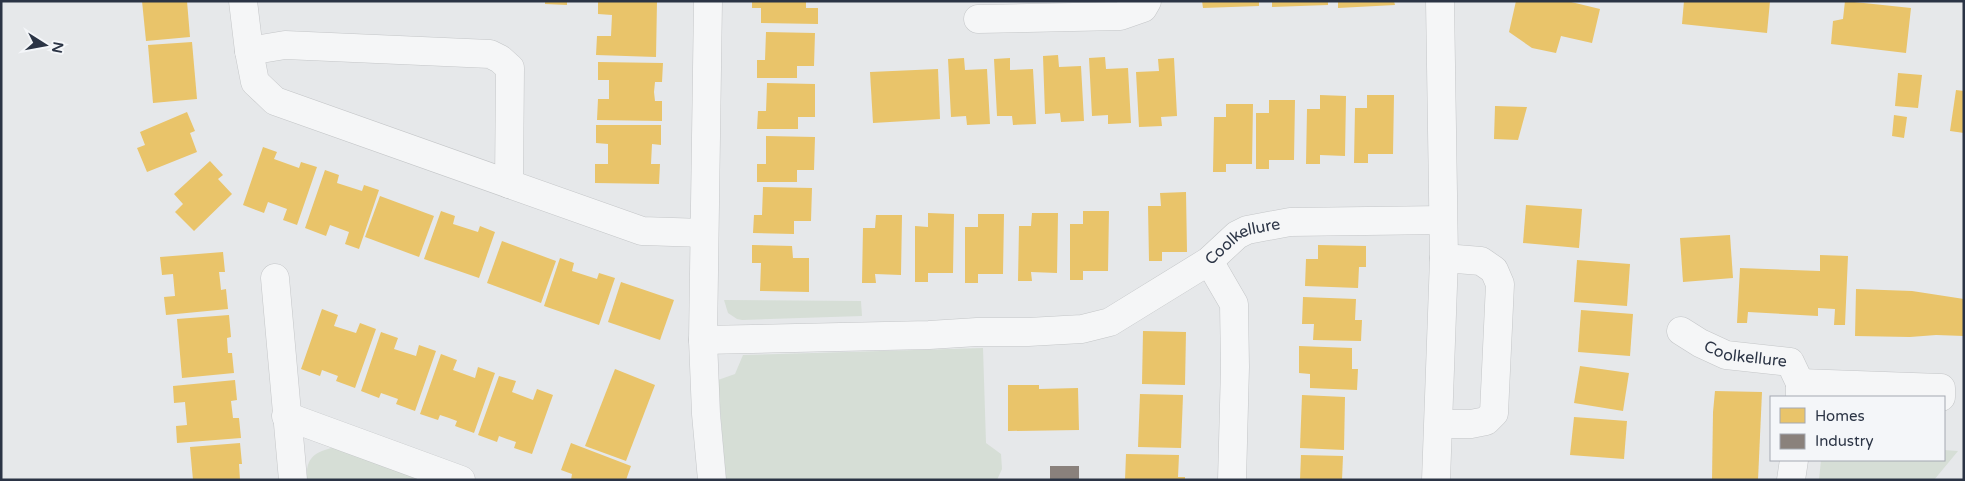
<svg xmlns="http://www.w3.org/2000/svg" width="1965" height="481" font-family="'Varela Round',sans-serif">
  <style>
    .green { fill: #d6ded6 }
    .homes { fill: #e9c46a }
    .industry { fill: #8a817c }
    .lines { fill: none; stroke-linecap: round; stroke-linejoin: round }
    .minor-casing { stroke: #c4c6c8; stroke-width: 29 }
    .minor { stroke: #f5f6f7; stroke-width: 28 }
    .labels { text-anchor: middle; dominant-baseline: central; stroke-width: 5; stroke-linejoin: round; paint-order: stroke }
    .street-label { font-size: 16px; fill: #2b3445; stroke: #f4f6f9 }
  </style>
  <rect width="100%" height="100%" fill="#e6e8ea"/>
  <g class="green">
    <polygon points="724,300 861,301 862,316 742,320 737,319 728,313"/>
    <polygon points="983,348 986,443 1001,454 1002,469 997,480 726,480 718,383 718,380 735,374 743,355"/>
    <path d="M335 447 423 480H307C305 457 315 452 335 447Z"/>
    <polygon points="1944,450 1958,451 1934,480 1819,480 1821,460 1944,460"/>
  </g>
  <g class="homes">
    <polygon points="142,1 187,1 190,37 146,41"/>
    <polygon points="545,1 567,1 567,5 545,4"/>
    <polygon points="598,1 657,1 656,57 596,55 597,36 611,36 612,15 598,14"/>
    <polygon points="752,1 806,1 806,8 818,8 818,24 761,23 761,8 752,8"/>
    <polygon points="1202,1 1259,1 1259,6 1203,8"/>
    <polygon points="1272,1 1328,1 1328,5 1272,7"/>
    <polygon points="1338,1 1394,1 1395,5 1338,8"/>
    <polygon points="1516,1 1567,1 1600,9 1592,43 1561,36 1556,53 1532,48 1509,32"/>
    <polygon points="1684,1 1770,1 1767,33 1682,24"/>
    <polygon points="1845,1 1911,8 1906,53 1831,44 1833,21 1843,19"/>
    <polygon points="766,32 815,33 814,66 797,66 797,78 757,78 757,60 765,60"/>
    <polygon points="192,42 197,99 153,103 148,45"/>
    <polygon points="1058,55 1059,67 1081,66 1084,121 1061,122 1060,113 1045,114 1043,56"/>
    <polygon points="1105,57 1106,69 1128,68 1131,123 1108,124 1108,115 1092,116 1089,58"/>
    <polygon points="964,58 965,70 987,69 990,124 967,125 966,116 951,117 948,59"/>
    <polygon points="1010,58 1010,70 1033,69 1036,124 1013,125 1012,116 997,116 994,59"/>
    <polygon points="1174,58 1177,116 1161,117 1162,126 1139,127 1136,72 1159,71 1158,59"/>
    <polygon points="598,62 663,63 662,82 655,82 654,92 655,101 662,101 662,121 597,120 598,99 609,99 609,80 598,80"/>
    <polygon points="938,69 940,119 873,123 870,72"/>
    <polygon points="1898,73 1922,75 1918,108 1895,106"/>
    <polygon points="767,83 815,84 815,117 798,117 798,129 757,129 758,111 766,111"/>
    <polygon points="1956,90 1964,91 1964,133 1950,131"/>
    <polygon points="1320,95 1346,96 1345,156 1320,155 1320,164 1306,164 1307,109 1320,109"/>
    <polygon points="1367,95 1394,95 1393,154 1368,154 1368,163 1354,163 1355,108 1367,108"/>
    <polygon points="1269,100 1295,100 1294,160 1269,160 1269,169 1256,169 1256,113 1269,113"/>
    <polygon points="1226,104 1253,104 1252,164 1226,164 1226,172 1213,172 1214,117 1226,117"/>
    <polygon points="1495,106 1527,107 1518,140 1494,139"/>
    <polygon points="187,112 195,131 190,133 197,152 147,172 137,148 145,145 140,132"/>
    <polygon points="1894,115 1907,117 1904,138 1892,136"/>
    <polygon points="596,125 661,125 661,145 652,144 651,164 660,164 659,184 595,183 595,164 608,164 608,144 596,143"/>
    <polygon points="766,136 815,137 814,170 797,170 797,182 757,182 757,164 766,164"/>
    <polygon points="263,147 277,152 274,159 299,168 301,162 317,167 297,225 283,220 287,209 268,202 264,213 243,205"/>
    <polygon points="210,161 223,175 218,179 232,194 194,231 175,212 183,204 174,194"/>
    <polygon points="325,170 339,175 337,183 362,191 364,185 379,190 359,249 345,244 349,232 330,225 326,236 305,228"/>
    <polygon points="763,187 812,188 811,221 794,221 794,234 753,233 754,215 762,215"/>
    <polygon points="1186,192 1187,252 1162,252 1162,261 1149,261 1148,206 1161,206 1160,193"/>
    <polygon points="380,196 434,216 419,257 365,237"/>
    <polygon points="1526,205 1582,209 1579,248 1523,243"/>
    <polygon points="441,211 455,216 453,224 478,232 480,226 495,232 479,278 424,259"/>
    <polygon points="1083,211 1109,211 1108,271 1083,271 1083,280 1070,280 1070,224 1083,224"/>
    <polygon points="928,213 954,214 953,273 928,273 928,282 915,282 915,226 928,227"/>
    <polygon points="1032,213 1058,213 1057,273 1031,272 1032,281 1018,281 1019,226 1031,226"/>
    <polygon points="978,214 1004,214 1003,274 978,274 978,283 965,283 965,227 978,227"/>
    <polygon points="876,215 902,215 901,275 875,274 876,283 862,283 863,228 875,228"/>
    <polygon points="1730,235 1733,278 1683,282 1680,238"/>
    <polygon points="502,241 556,261 541,303 487,283"/>
    <polygon points="752,245 792,246 793,258 809,258 809,292 760,291 761,263 752,263"/>
    <polygon points="1318,245 1366,246 1366,267 1359,267 1358,288 1305,286 1306,259 1318,259"/>
    <polygon points="223,252 225,272 219,272 220,280 221,290 226,289 228,309 166,315 164,297 175,296 173,274 162,275 160,257"/>
    <polygon points="1820,255 1848,256 1845,325 1834,325 1835,309 1818,308 1818,316 1748,312 1747,323 1737,323 1740,268 1820,271"/>
    <polygon points="560,258 574,263 572,271 597,279 599,273 615,278 599,325 544,306"/>
    <polygon points="1577,260 1630,264 1627,306 1574,302"/>
    <polygon points="621,282 674,300 660,340 608,322"/>
    <polygon points="1856,289 1912,291 1964,299 1964,336 1936,335 1910,337 1855,336"/>
    <polygon points="1303,297 1356,299 1355,320 1362,320 1361,341 1313,340 1314,324 1302,324"/>
    <polygon points="322,309 338,315 334,326 356,333 360,323 376,329 355,388 336,381 338,376 322,370 320,376 301,369"/>
    <polygon points="1581,310 1633,314 1630,356 1578,352"/>
    <polygon points="229,315 231,337 227,338 228,353 232,353 234,373 182,378 177,319"/>
    <polygon points="1143,331 1186,332 1185,385 1142,384"/>
    <polygon points="381,332 398,338 394,349 416,356 419,345 436,351 415,411 396,404 398,399 381,393 379,398 361,391"/>
    <polygon points="1299,346 1352,348 1352,369 1358,369 1357,390 1310,388 1310,374 1299,373"/>
    <polygon points="441,354 457,360 453,370 475,378 478,367 495,373 474,433 455,426 457,421 449,418 440,415 438,420 420,414"/>
    <polygon points="1580,366 1629,373 1623,411 1574,403"/>
    <polygon points="615,369 655,385 626,461 585,446"/>
    <polygon points="499,376 516,381 512,392 533,400 537,389 553,395 532,454 514,448 516,442 507,439 499,436 497,442 478,435"/>
    <polygon points="235,380 237,400 231,401 233,418 239,418 241,438 177,443 176,426 187,425 185,402 174,403 173,386"/>
    <polygon points="1008,385 1039,385 1039,389 1078,388 1079,430 1008,431"/>
    <polygon points="1715,391 1762,392 1758,480 1712,480 1713,412"/>
    <polygon points="1140,394 1183,395 1181,448 1138,447"/>
    <polygon points="1302,395 1345,397 1344,450 1300,448"/>
    <polygon points="1574,417 1627,421 1624,459 1570,455"/>
    <polygon points="240,443 242,464 239,464 240,480 193,480 190,447"/>
    <polygon points="571,443 631,466 626,480 571,480 572,474 561,470"/>
    <polygon points="1126,454 1179,455 1178,477 1185,477 1185,480 1125,480"/>
    <polygon points="1301,455 1343,456 1342,480 1300,480"/>
  </g>
  <rect class="industry" x="1050" y="466" width="29" height="14"/>
  <g class="lines">
    <g class="minor-casing">
      <g id="minor">
        <polyline points="243,1 249,51 255,82 275,101 642,231 704,233"/>
        <path id="s1" d="M708 1 703 340 929 335 977 332H1028L1082 329 1110 322 1209 261 1237 235 1247 230 1290 222 1443 220"/>
        <polyline points="978,19 1120,16 1143,8 1147,1"/>
        <polyline points="249,51 285,45 490,54 500,59 510,68 509,184"/>
        <polyline points="1209,261 1234,304 1235,367 1232,480"/>
        <polyline points="275,278 293,480"/>
        <path id="s2" d="M1681 331 1700 343 1726 355 1790 362 1800 383"/>
        <polyline points="703,340 706,414 712,480"/>
        <polyline points="1800,397 1800,383 1941,388 1941,397"/>
        <polyline points="286,416 461,480"/>
        <polyline points="1439,424 1471,424 1486,421 1494,413 1500,284 1494,270 1481,261 1444,258"/>
        <polyline points="1436,480 1444,258 1440,1"/>
        <polyline points="1791,480 1794,460"/>
      </g>
    </g>
    <use href="#minor" class="minor"/>
  </g>
  <g class="labels">
    <g class="street-label">
      <text stroke="none"><textPath href="#s1" startOffset="904">Coolkellure</textPath></text>
      <text stroke="none"><textPath href="#s2" startOffset="70">Coolkellure</textPath></text>
    </g>
  </g>
  <rect width="1965" height="481" fill="none" stroke="#2b3445" stroke-width="5"/>
  <rect x="1770" y="396" width="175" height="65" fill="#f4f6f9" stroke="#a4a8b1"/>
  <rect x="1780" y="408" width="25" height="15" fill="#e9c46a" stroke="#a4a8b1"/>
  <text x="1815" y="421" font-size="15" fill="#2b3445">Homes</text>
  <rect x="1780" y="434" width="25" height="15" fill="#8a817c" stroke="#a4a8b1"/>
  <text x="1815" y="446" font-size="15" fill="#2b3445">Industry</text>
  <g transform="translate(45 45) rotate(101)" stroke="#f4f6f9" stroke-width="4" paint-order="stroke">
  <path d="M0-4L9 19L0 12L-9 19Z" fill="#2b3445"/>
  <text y="-8" font-size="14" font-weight="bold" text-anchor="middle" fill="#2b3445">N</text>
  </g>
</svg>
